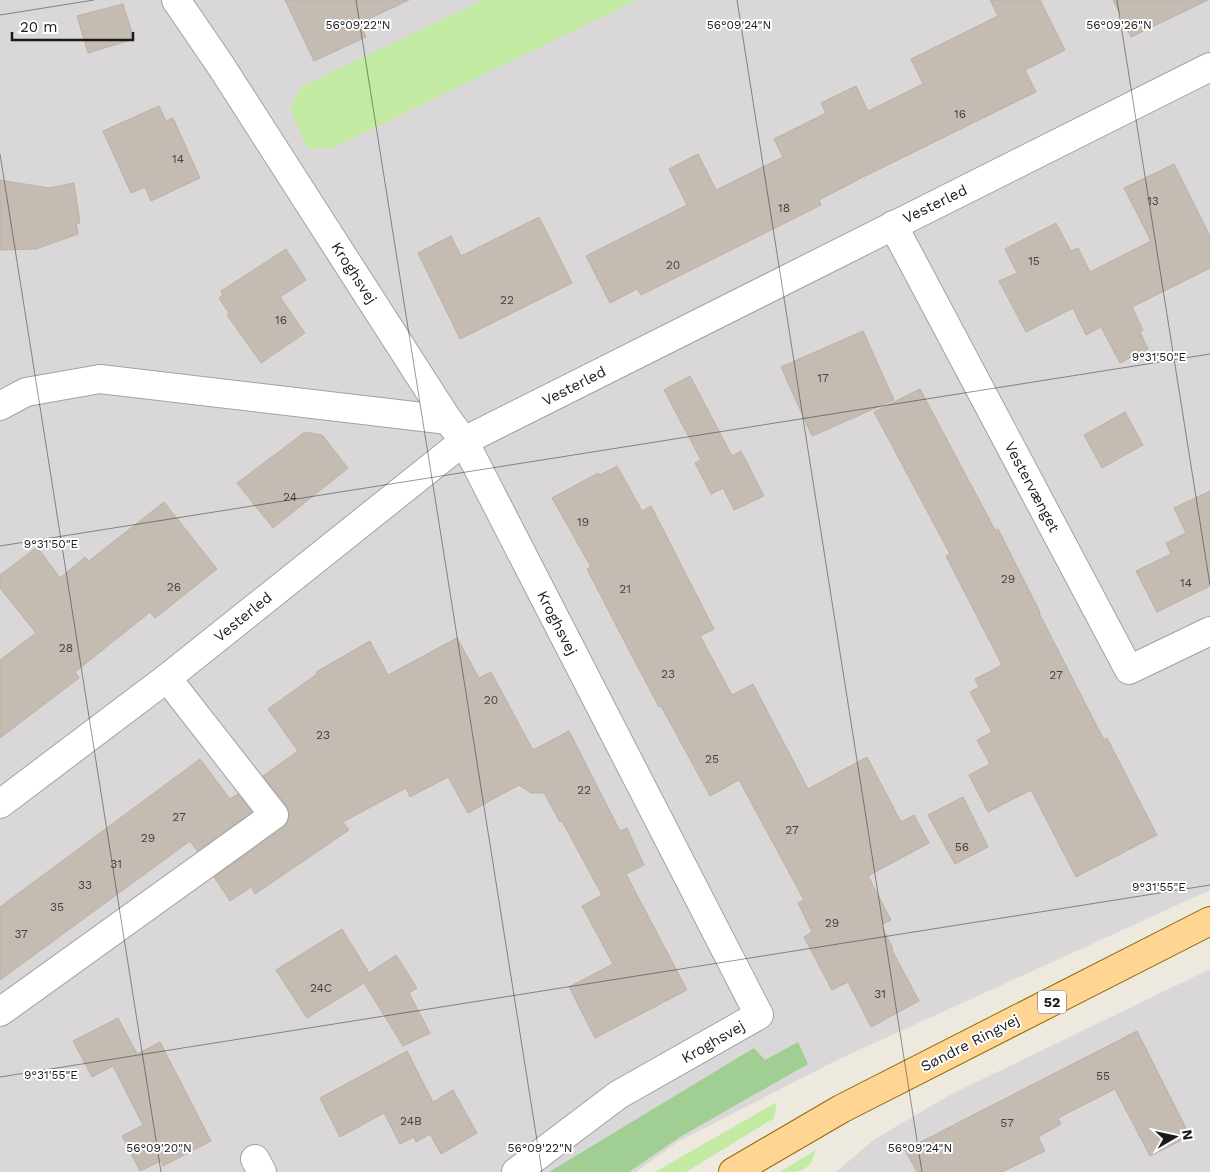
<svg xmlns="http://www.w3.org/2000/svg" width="1210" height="1172" font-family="'Work Sans',sans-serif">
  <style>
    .residential { fill: #d9d7d7 }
    .grass { fill: #c2eaa2 }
    .forest { fill: #a1ce92 }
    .building { fill: #c4bbb3; stroke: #bfb0a2 }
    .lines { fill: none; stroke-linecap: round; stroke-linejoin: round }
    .minor-casing { stroke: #a2a2a2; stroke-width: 30 }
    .major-casing { stroke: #916900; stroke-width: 30 }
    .minor { stroke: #fff; stroke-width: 28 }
    .major { stroke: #fed593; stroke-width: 28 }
    .ticks { fill: none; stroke: #1b1b1b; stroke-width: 1; stroke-opacity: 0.45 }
    .labels { text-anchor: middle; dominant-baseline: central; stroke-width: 4; stroke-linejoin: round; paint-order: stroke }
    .number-label { font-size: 12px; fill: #454341 }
    .shield { fill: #fff; stroke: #5f5f5f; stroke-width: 1 }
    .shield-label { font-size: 14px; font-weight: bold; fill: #1b1b1b }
    .street-label { font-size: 15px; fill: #1b1b1b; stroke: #fff }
    .ticks-label { font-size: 12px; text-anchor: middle; fill: #1b1b1b; stroke: #fff; stroke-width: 4; stroke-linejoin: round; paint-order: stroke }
  </style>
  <rect width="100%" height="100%" fill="#ede9df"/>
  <g class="residential">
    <polygon points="0,0 1210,0 1210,890 837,1060 679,1141 636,1172 0,1172"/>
    <polygon points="1210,969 1210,1172 836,1172 875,1139 948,1096"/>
  </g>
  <g class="grass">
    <polygon points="484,0 637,0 333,148 308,149 290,109 302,86"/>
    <polygon points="777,1102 774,1118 686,1172 655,1172"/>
    <path d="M816 1150C809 1172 802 1172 780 1172Z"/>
  </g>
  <polygon class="forest" points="798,1042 808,1064 680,1137 629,1172 549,1172 754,1048 765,1060"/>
  <g class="building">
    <polygon points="285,0 409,0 360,23 366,37 314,61"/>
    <polygon points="990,0 1040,0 1065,50 1025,70 1036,92 859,179 819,200 821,205 641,295 637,289 610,303 586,256 687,205 669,169 698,154 716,190 783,157 774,139 826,113 821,103 856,86 868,111 923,84 911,59 998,16"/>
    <polygon points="1113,0 1208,0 1131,37"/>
    <polygon points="123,4 134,39 88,53 77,16"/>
    <polygon points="159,106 166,121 173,118 200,178 151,201 145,187 131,193 103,131"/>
    <polygon points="1174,164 1210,236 1210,268 1132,307 1143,330 1140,332 1148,349 1120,363 1101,327 1086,335 1073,308 1026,332 999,281 1017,273 1005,249 1056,223 1071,251 1078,248 1090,272 1151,241 1124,188"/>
    <polygon points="0,180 49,188 74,183 80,223 76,224 78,234 36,249 0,250"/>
    <polygon points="539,217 572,283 460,339 418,253 451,236 461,256"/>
    <polygon points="286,249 306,280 280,297 305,333 261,363 227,315 229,313 219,298 223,295 221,291"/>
    <polygon points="863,331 894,400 812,436 781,367"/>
    <polygon points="690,376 732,456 741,451 764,496 734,510 723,488 711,494 695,463 701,460 664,390"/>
    <polygon points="920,389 995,530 998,529 1040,612 1039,613 1104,740 1107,738 1157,835 1076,877 1031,790 988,812 969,775 990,764 977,740 992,732 970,692 979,687 975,679 1002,665 946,556 950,554 874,412"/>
    <polygon points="1125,412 1143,445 1102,468 1084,435"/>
    <polygon points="305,432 322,435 348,468 273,528 237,483"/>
    <polygon points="617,466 642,511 651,506 714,629 700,636 732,695 753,684 808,789 867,757 901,822 914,815 929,843 868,876 891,920 881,925 893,949 892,950 919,1001 871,1027 848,982 832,990 804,937 812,932 798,903 804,900 739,780 710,796 661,706 659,707 632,656 587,569 591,567 552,498 598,473 600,475"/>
    <polygon points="1210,491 1210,586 1157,612 1136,571 1171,554 1166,543 1186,533 1174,508"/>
    <polygon points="164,502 217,569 155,618 150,612 75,672 79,678 0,738 0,660 36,633 0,588 0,575 37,547 60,578 85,557 89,561"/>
    <polygon points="457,638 479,678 491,672 533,750 569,731 620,831 627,828 644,865 626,874 687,990 595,1038 569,987 613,964 582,906 602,895 562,821 560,822 544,793 531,793 519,785 468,813 448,777 410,797 406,788 343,822 349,830 255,894 251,887 230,901 214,877 283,828 288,821 289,813 287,806 263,776 298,751 268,709 317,674 316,672 370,641 388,675"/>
    <polygon points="200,759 230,799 238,794 252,812 197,851 190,841 0,980 0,907"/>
    <polygon points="963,797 988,847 955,864 928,815"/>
    <polygon points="342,929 369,973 396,955 417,988 409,993 430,1033 403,1046 364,983 307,1018 276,970"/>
    <polygon points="118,1018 137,1054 160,1042 211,1141 163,1166 161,1161 140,1171 122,1136 143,1125 113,1066 92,1077 73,1041"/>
    <polygon points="1137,1031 1190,1136 1150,1156 1115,1089 1058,1118 1061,1124 1038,1137 1045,1151 1002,1172 917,1172 905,1150"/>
    <polygon points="407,1051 433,1102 453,1090 477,1133 441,1154 430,1134 416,1142 414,1137 400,1144 384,1113 340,1137 320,1098"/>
  </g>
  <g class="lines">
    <g class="minor-casing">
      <g id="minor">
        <polyline points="176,0 221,66 448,420 464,441 759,1015 618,1095 516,1172"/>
        <polyline points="893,225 1129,670 1210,631"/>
        <polyline points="0,406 26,392 100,379 448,420"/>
        <polyline points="0,804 167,678 464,441 1210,67"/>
        <polyline points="0,1012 274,815 167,678"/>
        <polyline points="255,1159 262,1172"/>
      </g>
    </g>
    <g class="major-casing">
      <polyline id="major" points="733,1172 841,1109 1210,921"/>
    </g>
    <use href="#minor" class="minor"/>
    <use href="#major" class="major"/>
  </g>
  <path class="ticks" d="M356 0 542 1172M737 0 922 1172M1117 0 1210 585M0 15 94 0M0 154 161 1172M0 546 1210 354M0 1077 1210 885"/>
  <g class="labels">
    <g class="number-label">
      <text x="960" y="114">16</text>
      <text x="178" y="159">14</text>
      <text x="1153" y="201">13</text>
      <text x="784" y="208">18</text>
      <text x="1034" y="261">15</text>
      <text x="673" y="265">20</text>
      <text x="507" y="300">22</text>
      <text x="281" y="320">16</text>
      <text x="823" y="378">17</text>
      <text x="290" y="497">24</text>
      <text x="583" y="522">19</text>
      <text x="1008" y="579">29</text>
      <text x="1186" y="583">14</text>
      <text x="174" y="587">26</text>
      <text x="625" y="589">21</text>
      <text x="66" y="648">28</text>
      <text x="668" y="674">23</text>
      <text x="1056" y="675">27</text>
      <text x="491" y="700">20</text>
      <text x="323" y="735">23</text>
      <text x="712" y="759">25</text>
      <text x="584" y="790">22</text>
      <text x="179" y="817">27</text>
      <text x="792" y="830">27</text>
      <text x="148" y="838">29</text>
      <text x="962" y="847">56</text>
      <text x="116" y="864">31</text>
      <text x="85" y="885">33</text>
      <text x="57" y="907">35</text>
      <text x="832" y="923">29</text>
      <text x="21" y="934">37</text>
      <text x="321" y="988">24C</text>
      <text x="880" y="994">31</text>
      <text x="1103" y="1076">55</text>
      <text x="411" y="1121">24B</text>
      <text x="1007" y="1123">57</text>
    </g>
    <rect class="shield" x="1038" y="990.5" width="28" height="23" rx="4"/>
    <g class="shield-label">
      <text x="1052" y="1002">52</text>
    </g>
    <g class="street-label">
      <text transform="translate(935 204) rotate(-26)">Vesterled</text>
      <text transform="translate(354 273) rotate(57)">Kroghsvej</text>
      <text transform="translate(574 386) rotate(-27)">Vesterled</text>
      <text transform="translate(1032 487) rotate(62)">Vestervænget</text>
      <text transform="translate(243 617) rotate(-39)">Vesterled</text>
      <text transform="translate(557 623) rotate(63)">Kroghsvej</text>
      <text transform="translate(713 1042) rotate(-30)">Kroghsvej</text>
      <text transform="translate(970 1043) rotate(-27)">Søndre Ringvej</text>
    </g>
  </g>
  <g class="ticks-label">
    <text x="1119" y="29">56°09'26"N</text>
    <text x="358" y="29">56°09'22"N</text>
    <text x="739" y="29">56°09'24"N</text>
    <text x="1159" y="361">9°31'50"E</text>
    <text x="51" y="548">9°31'50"E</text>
    <text x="1159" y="891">9°31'55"E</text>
    <text x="51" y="1079">9°31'55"E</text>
    <text x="159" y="1152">56°09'20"N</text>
    <text x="540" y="1152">56°09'22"N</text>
    <text x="920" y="1152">56°09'24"N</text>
  </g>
  <g transform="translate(1175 1137) rotate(81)" stroke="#ffffff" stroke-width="4" paint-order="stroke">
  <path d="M0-4L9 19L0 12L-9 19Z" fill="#1b1b1b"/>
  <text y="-8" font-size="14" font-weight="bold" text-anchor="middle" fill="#1b1b1b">N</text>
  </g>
  <path d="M12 32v8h121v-8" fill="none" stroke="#1b1b1b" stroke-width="2.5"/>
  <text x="20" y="32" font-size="15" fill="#1b1b1b" stroke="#ffffff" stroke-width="4" paint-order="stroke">20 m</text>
</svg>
